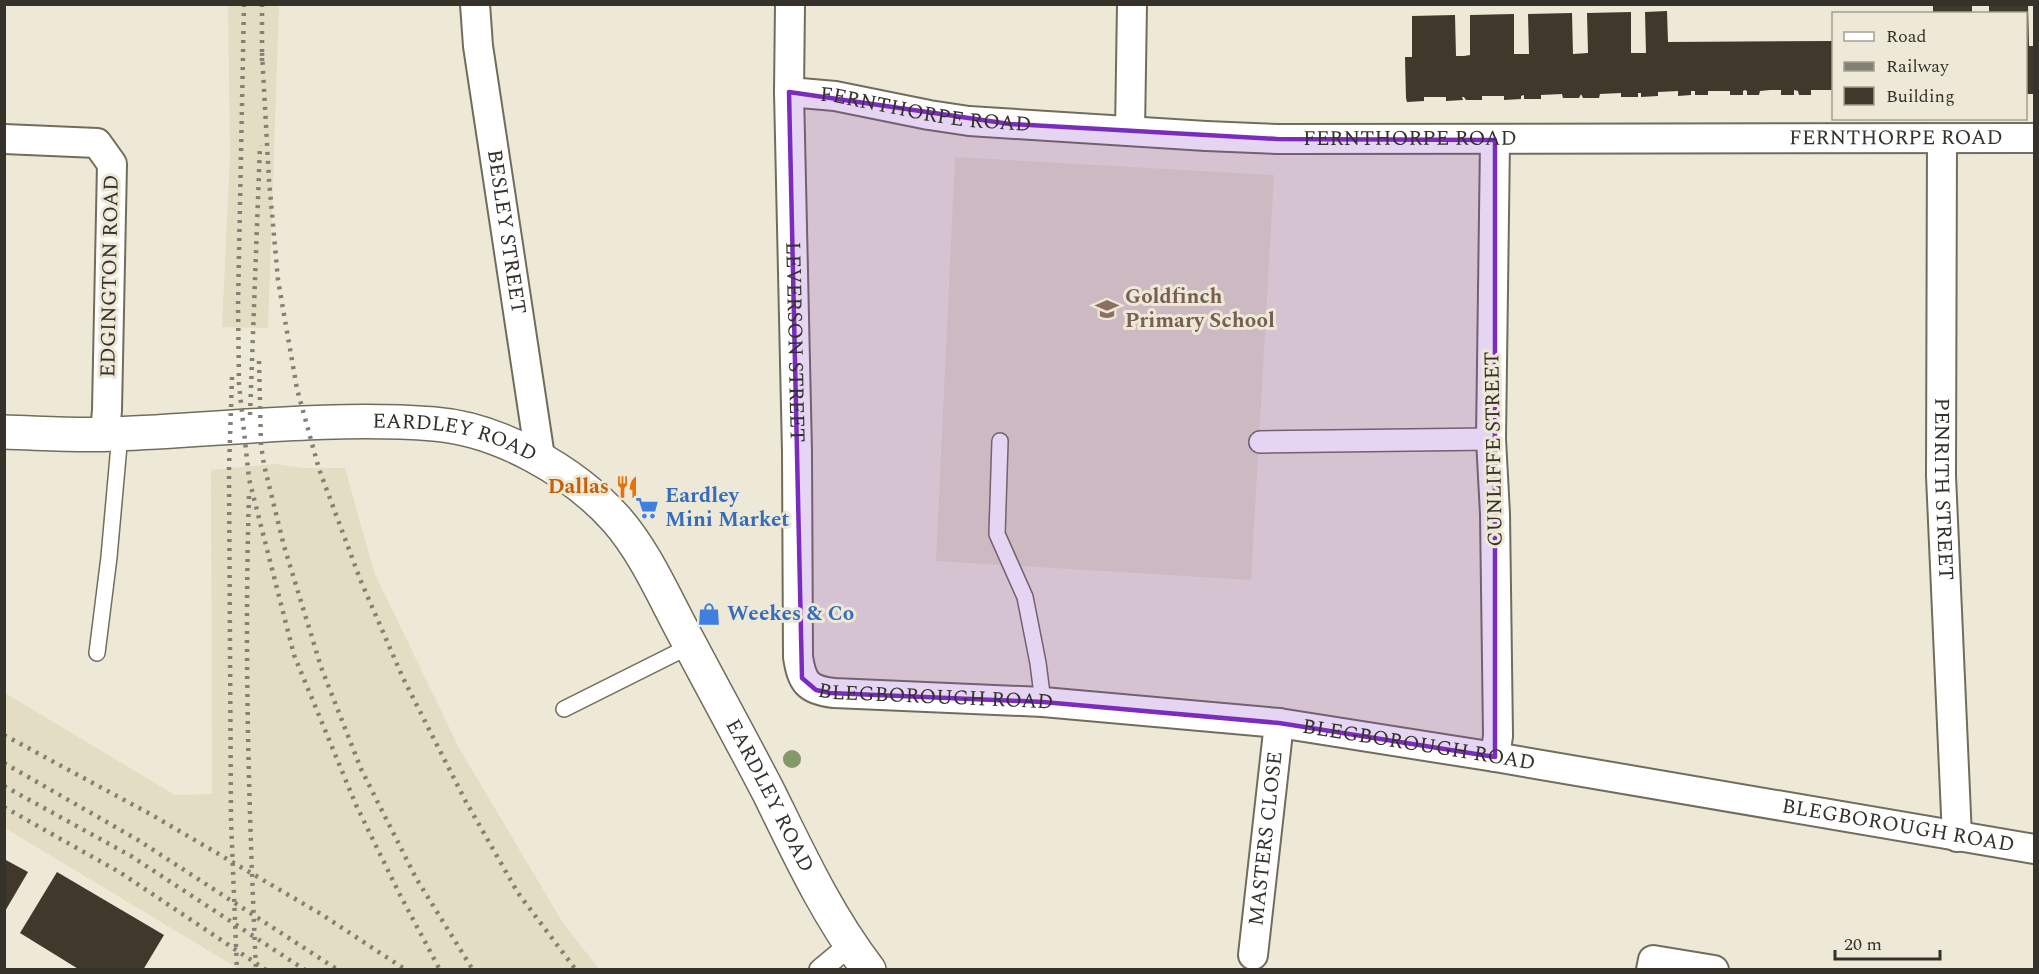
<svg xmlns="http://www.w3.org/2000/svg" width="2039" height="974" font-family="Spectral,serif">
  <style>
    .built { fill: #e2ddc3 }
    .building { fill: #40382a }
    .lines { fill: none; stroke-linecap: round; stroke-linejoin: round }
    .service-casing { stroke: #716d5d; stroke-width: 18 }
    .pedestrian-casing { stroke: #716d5d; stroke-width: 24 }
    .minor-casing { stroke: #716d5d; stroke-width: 32 }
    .tertiary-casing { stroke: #716d5d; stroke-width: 36 }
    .service { stroke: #fff; stroke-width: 15 }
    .pedestrian { stroke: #fff; stroke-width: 21 }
    .minor { stroke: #fff; stroke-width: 28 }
    .tertiary { stroke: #fff; stroke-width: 33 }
    .rail { stroke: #838074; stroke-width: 4.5; stroke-dasharray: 3 6; stroke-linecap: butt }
    .tree { fill: #849969 }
    .marked { fill: #7b2cbf; fill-opacity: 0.2; stroke: #7b2cbf; stroke-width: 4.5; stroke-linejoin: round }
    .labels { text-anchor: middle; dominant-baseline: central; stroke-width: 6; stroke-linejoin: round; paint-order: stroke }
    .street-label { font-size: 21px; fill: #34322b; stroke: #ede9d6 }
    .education-label { font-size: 21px; font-weight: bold; fill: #785e54; stroke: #ede9d6; text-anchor: start }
    .food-label { font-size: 21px; font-weight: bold; fill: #c56008; stroke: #ede9d6; text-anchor: end }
    .shop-label { font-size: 21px; font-weight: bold; fill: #366cbe; stroke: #ede9d6; text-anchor: start }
  </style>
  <rect width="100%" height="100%" fill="#ede9d6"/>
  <g class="built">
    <polygon points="228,5 279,5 268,328 222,327 230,155"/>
    <polygon points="955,157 1274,175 1251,580 936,561"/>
    <polygon points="275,464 303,468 345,468 374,572 459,748 563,923 599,969 239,969 5,828 5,693 175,795 212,794 211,470"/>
  </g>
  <g class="building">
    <polygon points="1989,4 2028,4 2029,46 2034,46 2034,94 2026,94 2026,14 1989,14"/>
    <rect x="1933" y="5" width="39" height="9"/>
    <polygon points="1667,11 1668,42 1834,41 1834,90 1811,90 1811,95 1799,95 1798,91 1794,90 1794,95 1781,95 1781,90 1770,90 1760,91 1759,95 1747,95 1747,91 1745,90 1743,91 1743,95 1730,95 1730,91 1708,91 1708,95 1695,95 1695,91 1691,91 1691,95 1678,96 1678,91 1658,92 1658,96 1641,97 1641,93 1638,93 1638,97 1621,97 1621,93 1600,94 1599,98 1583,98 1581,94 1579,98 1563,98 1562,94 1541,95 1541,99 1524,99 1524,95 1521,96 1521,99 1504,100 1504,96 1482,96 1482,100 1466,100 1464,97 1462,97 1463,100 1446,101 1446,97 1424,97 1424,101 1407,102 1406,98 1405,57 1412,57 1412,16 1455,15 1456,56 1464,56 1470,55 1470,15 1514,14 1514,54 1529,54 1528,14 1572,13 1573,54 1588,53 1587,13 1631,12 1631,53 1646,53 1645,12"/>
    <polygon points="4,859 28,872 4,913"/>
    <polygon points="57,872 164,935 143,970 80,970 20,933"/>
  </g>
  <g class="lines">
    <g class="service-casing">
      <g id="service">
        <polyline points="1000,441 997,534 1025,597 1038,663 1043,702"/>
        <polyline points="97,653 109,557 120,434"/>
        <polyline points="564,709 690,646"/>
      </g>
    </g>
    <g class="pedestrian-casing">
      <g id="pedestrian">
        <polyline points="1260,442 1491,439"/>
        <polyline points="820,970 850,945"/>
      </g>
    </g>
    <g class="minor-casing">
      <g id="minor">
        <path id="s1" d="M475 4 478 46 540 457"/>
        <path id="s2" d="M790 4 789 92 797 452 798 657C802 682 807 690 834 693L1043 702 1279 723 1495 757 2034 849"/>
        <path id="s3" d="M789 92 835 96 929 115 969 121 1206 136 1277 139 2034 138"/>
        <polyline points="1130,131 1132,4"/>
        <polyline points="4,139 97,143 112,164 107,410 105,434"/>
        <path id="s4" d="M1942 139 1941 476 1957 837"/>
        <polyline points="1495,757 1498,736 1495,514 1491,439 1495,140"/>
        <path id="s5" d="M1253 955 1279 723"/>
        <polyline points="1651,970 1653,960 1714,970"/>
      </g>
    </g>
    <g class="tertiary-casing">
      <g id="tertiary">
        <path id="s6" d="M4 432C41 433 78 436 115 434 221 430 328 416 434 424 499 429 573 471 616 519 646 553 665 599 687 639 714 690 742 741 769 793 799 854 827 915 869 970"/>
      </g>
    </g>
    <use href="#service" class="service"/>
    <use href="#pedestrian" class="pedestrian"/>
    <use href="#minor" class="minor"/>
    <use href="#tertiary" class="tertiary"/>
    <g class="rail">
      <polyline points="244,4 238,305 239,384 249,479 294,655 356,805 399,893 440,970"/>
      <polyline points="262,53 269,180 278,280 297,389 319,469 360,579 403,678 465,800 518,893 576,970"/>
      <polyline points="262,61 262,4"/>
      <polyline points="259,361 261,445 264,465 284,546 321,667 361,769 416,878 473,970"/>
      <polyline points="232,377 229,469 231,820 237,970"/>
      <polyline points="250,415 260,145"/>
      <path d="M249 496C244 654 249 812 256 970"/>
      <polyline points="4,735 152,815 321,914 406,970"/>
      <polyline points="4,763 138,840 338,970"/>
      <polyline points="4,786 131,856 305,970"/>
      <polyline points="4,807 121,873 266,970"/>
    </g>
  </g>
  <circle class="tree" cx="792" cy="759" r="9"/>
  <path class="marked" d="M789 92 1010 124 1277 139 1495 140V757L1279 723 1043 702 830 693 816 690 802 678Z"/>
  <defs>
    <g id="school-bare" transform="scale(1.8)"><path d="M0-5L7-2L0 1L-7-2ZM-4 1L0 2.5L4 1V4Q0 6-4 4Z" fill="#8d6e63" stroke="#ede9d6" stroke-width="2.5" paint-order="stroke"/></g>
    <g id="restaurant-bare" transform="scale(1.8)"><path d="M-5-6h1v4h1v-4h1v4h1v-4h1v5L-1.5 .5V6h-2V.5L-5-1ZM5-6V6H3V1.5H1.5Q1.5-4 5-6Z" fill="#e8710a" stroke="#ede9d6" stroke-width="2.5" paint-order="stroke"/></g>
    <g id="supermarket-bare" transform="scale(1.8)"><path d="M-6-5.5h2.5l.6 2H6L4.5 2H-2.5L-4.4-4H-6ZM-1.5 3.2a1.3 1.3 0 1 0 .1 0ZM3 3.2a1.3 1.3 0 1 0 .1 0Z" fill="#3f7fe0" stroke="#ede9d6" stroke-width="2.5" paint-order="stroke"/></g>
    <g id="shop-bare" transform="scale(1.8)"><path d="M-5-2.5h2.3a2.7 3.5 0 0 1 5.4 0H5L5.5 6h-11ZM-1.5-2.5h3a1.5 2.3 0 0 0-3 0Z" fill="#3f7fe0" stroke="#ede9d6" stroke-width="2.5" paint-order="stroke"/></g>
  </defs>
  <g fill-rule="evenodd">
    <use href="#school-bare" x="1107" y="309"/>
    <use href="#restaurant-bare" x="627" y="487"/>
    <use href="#supermarket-bare" x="647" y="508"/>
    <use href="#shop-bare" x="709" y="614"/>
  </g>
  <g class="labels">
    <g class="street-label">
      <text stroke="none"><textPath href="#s3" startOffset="138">FERNTHORPE ROAD</textPath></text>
      <text stroke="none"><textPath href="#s3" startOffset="1110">FERNTHORPE ROAD</textPath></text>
      <text stroke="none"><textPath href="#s3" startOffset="624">FERNTHORPE ROAD</textPath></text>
      <text stroke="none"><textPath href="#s1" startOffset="230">BESLEY STREET</textPath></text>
      <text transform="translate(110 276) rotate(-89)">EDGINGTON ROAD</text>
      <text stroke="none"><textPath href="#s2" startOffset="338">LEVERSON STREET</textPath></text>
      <text stroke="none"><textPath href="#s6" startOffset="453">EARDLEY ROAD</textPath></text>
      <text transform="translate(1494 449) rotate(-91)">CUNLIFFE STREET</text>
      <text stroke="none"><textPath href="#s4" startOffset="350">PENRITH STREET</textPath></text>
      <text stroke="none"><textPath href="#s2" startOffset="812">BLEGBOROUGH ROAD</textPath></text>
      <text stroke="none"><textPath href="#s2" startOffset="1298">BLEGBOROUGH ROAD</textPath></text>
      <text stroke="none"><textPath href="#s6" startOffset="957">EARDLEY ROAD</textPath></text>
      <text stroke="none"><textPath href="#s2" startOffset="1784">BLEGBOROUGH ROAD</textPath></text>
      <text stroke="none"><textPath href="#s5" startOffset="117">MASTERS CLOSE</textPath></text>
    </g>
    <g class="education-label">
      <text x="1125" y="297">Goldfinch<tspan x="1125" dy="24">Primary School</tspan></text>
    </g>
    <g class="food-label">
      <text x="609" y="487">Dallas</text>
    </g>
    <g class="shop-label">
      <text x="665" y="496">Eardley<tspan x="665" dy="24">Mini Market</tspan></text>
      <text x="727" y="614">Weekes &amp; Co</text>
    </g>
  </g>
  <rect width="2039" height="974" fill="none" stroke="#34322b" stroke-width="12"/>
  <rect x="1832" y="12" width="195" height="108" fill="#ede9d6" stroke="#a3a092" stroke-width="1.5"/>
  <rect x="1844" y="32" width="30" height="9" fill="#ffffff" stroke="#a3a092" stroke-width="1.5"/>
  <text x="1886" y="42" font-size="18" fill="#34322b">Road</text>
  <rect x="1844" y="62" width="30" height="9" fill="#838074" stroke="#a3a092" stroke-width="1.5"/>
  <text x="1886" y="72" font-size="18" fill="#34322b">Railway</text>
  <rect x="1844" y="87" width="30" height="18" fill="#40382a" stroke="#a3a092" stroke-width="1.5"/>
  <text x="1886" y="102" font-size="18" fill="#34322b">Building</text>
  <path d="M1835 950v9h105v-9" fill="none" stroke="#34322b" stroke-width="3"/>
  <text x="1844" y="950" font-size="18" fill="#34322b" stroke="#ede9d6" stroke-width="4.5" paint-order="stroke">20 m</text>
</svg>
